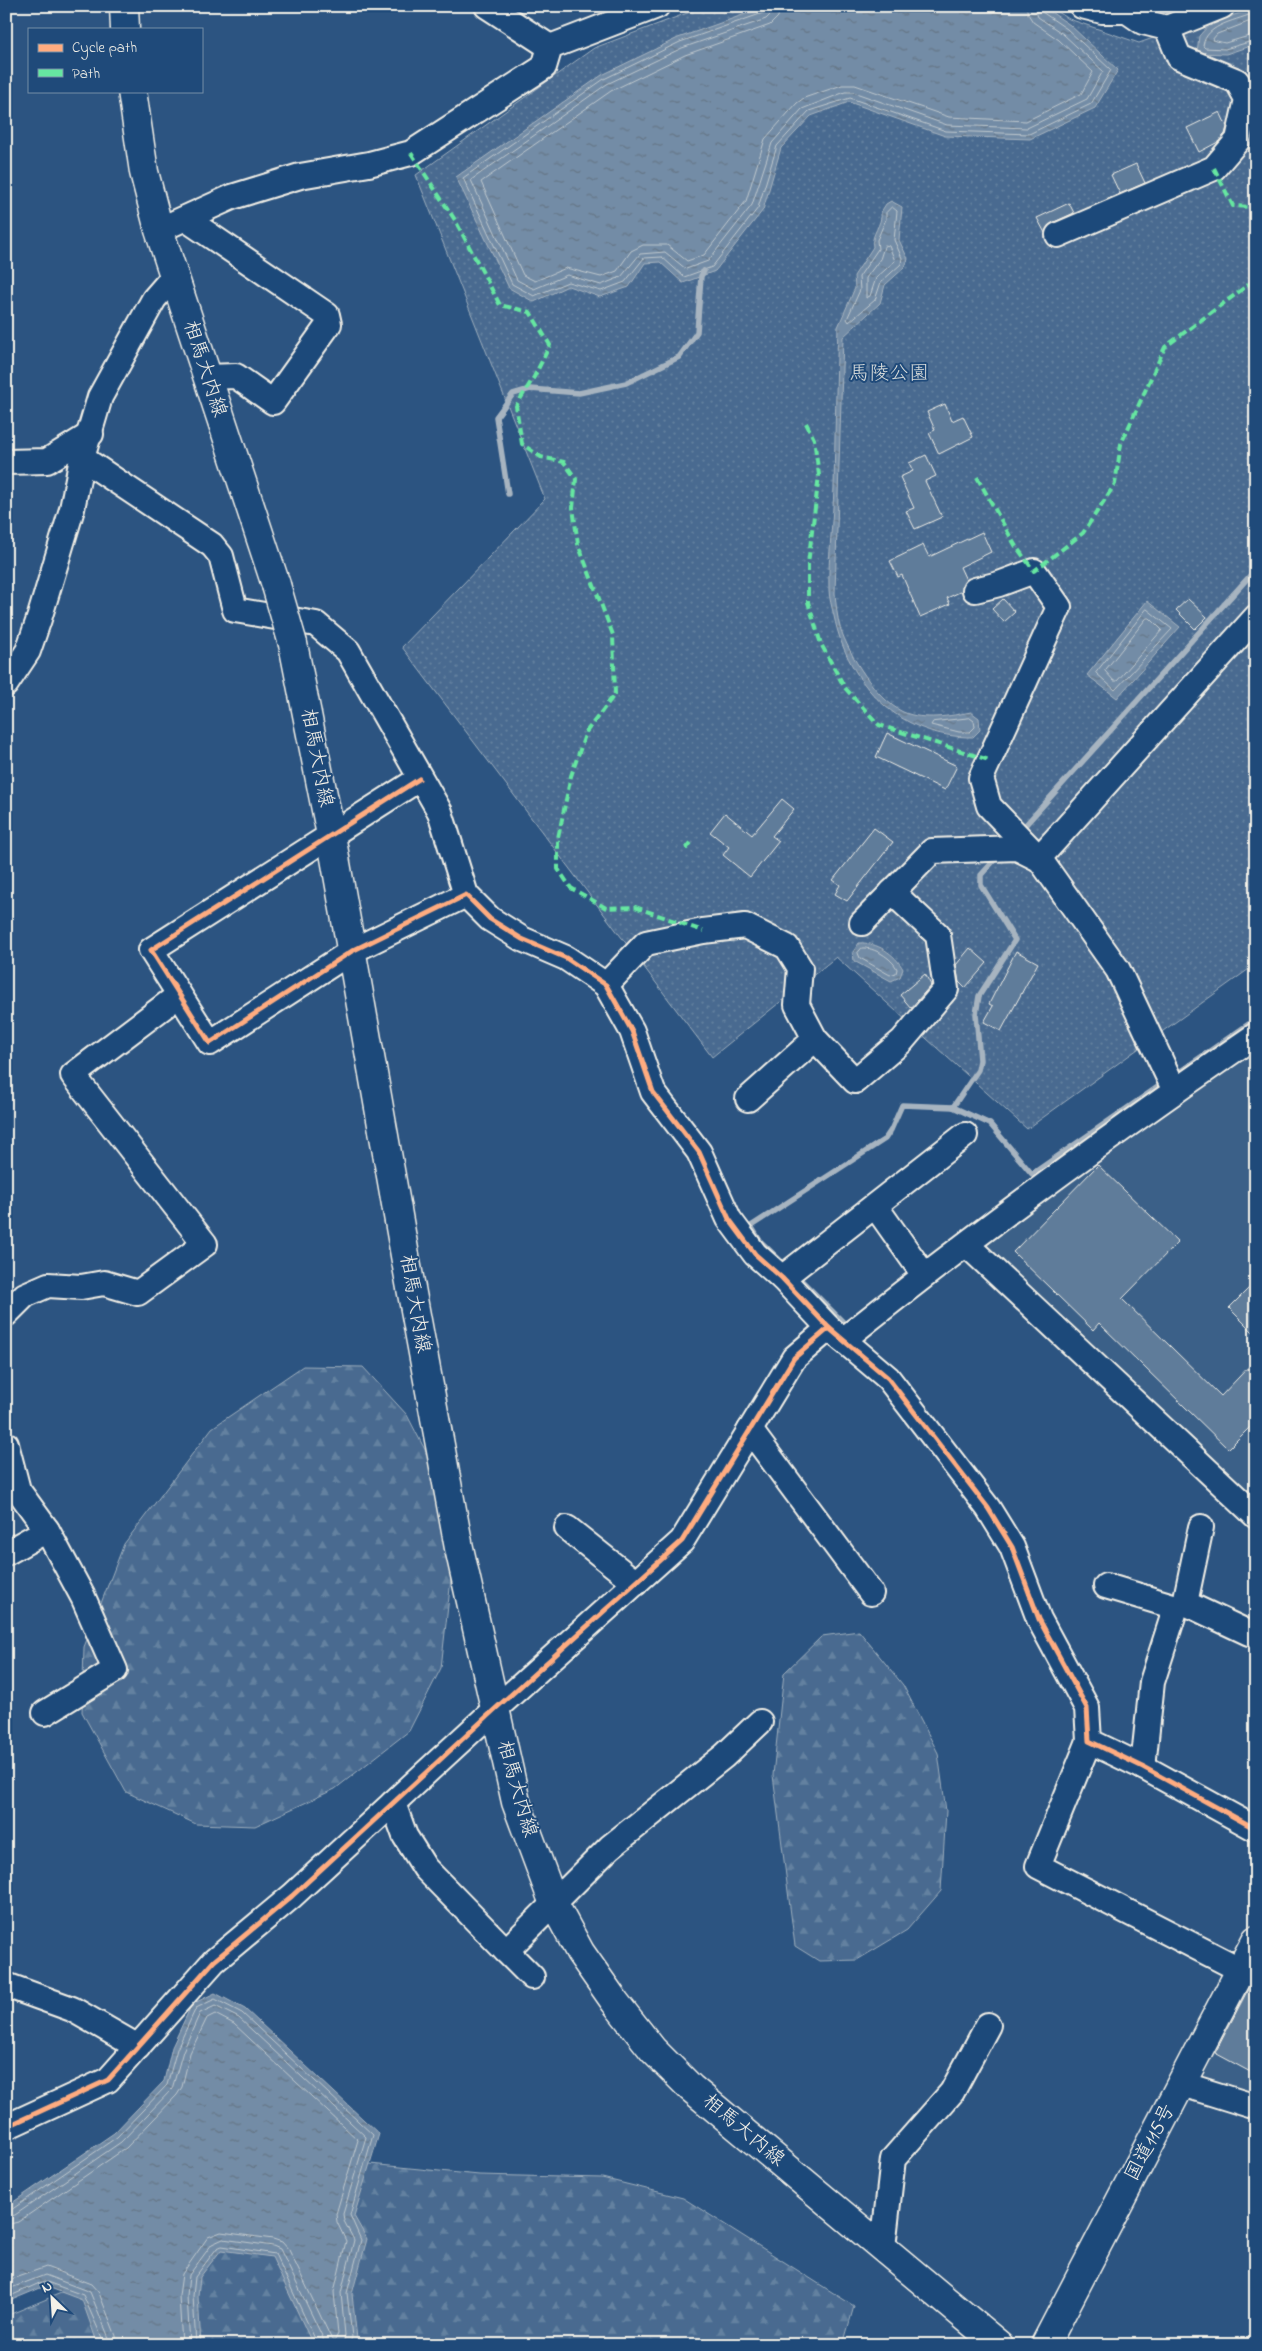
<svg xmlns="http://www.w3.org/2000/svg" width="1262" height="2351" font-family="'Indie Flower','Klee One',sans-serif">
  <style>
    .built { fill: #3b6088 }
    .forest { fill: url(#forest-firs); stroke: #9eaebc }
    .park { fill: url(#park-dots); stroke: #9eaebc }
    .water { fill: url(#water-ripples); stroke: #a7b4c0 }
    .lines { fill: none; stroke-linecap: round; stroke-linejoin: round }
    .shore { stroke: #c0c9ce; stroke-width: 1 }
    .stream { stroke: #a7b4c0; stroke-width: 5.5 }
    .building { fill: #5e7b9a; stroke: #f4f1e8 }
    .minor-casing { stroke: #f4f1e8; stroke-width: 28 }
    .major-casing { stroke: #f4f1e8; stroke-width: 31 }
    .highway-casing { stroke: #f4f1e8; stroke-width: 31 }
    .minor { stroke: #1f4a7a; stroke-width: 24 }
    .major { stroke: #1f4a7a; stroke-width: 28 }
    .highway { stroke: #1f4a7a; stroke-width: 28 }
    .major-bridge-casing { stroke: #f4f1e8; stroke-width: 31; stroke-linecap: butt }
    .major-bridge { stroke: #1f4a7a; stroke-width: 28 }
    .quiet { stroke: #66e7a1; stroke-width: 4; stroke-dasharray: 8 4; stroke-linecap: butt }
    .cycleway-casing { stroke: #1f4a7a; stroke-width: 8 }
    .cycleway { stroke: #ffac80; stroke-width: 5 }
    .labels { text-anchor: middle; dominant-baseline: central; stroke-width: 4; stroke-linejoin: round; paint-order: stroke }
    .street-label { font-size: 20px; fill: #f4f1e8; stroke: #1f4a7a }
    .park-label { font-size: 20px; fill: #dadddb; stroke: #1f4a7a }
  </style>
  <defs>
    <pattern id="forest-firs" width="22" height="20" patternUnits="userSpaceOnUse" patternTransform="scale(1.25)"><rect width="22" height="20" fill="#496b90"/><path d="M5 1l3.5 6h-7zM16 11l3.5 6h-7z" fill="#6481a0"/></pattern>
    <pattern id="park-dots" width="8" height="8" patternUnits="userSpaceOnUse" patternTransform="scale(1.25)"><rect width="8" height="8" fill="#496b90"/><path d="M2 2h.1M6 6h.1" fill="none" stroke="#6481a0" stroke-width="1.8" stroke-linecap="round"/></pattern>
    <pattern id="water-ripples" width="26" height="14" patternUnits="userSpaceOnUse" patternTransform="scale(1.25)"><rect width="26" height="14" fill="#738ca6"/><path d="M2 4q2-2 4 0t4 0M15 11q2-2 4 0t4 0" fill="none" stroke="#647484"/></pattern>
  </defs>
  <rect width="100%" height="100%" fill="#2c5481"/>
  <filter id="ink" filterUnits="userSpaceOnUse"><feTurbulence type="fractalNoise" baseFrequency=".02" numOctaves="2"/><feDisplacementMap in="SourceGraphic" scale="10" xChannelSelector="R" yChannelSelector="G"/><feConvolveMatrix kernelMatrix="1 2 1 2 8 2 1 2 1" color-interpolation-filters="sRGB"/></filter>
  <g filter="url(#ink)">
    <g class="built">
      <polygon points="1256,1050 1256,1500 982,1247"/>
      <polygon points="1256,1967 1256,2098 1197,2080"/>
    </g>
    <g class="forest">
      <polygon points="303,1366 363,1367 407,1415 438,1475 451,1579 441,1668 409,1731 335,1789 255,1826 196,1824 126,1792 82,1712 84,1647 124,1544 212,1428"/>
      <polygon points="859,1631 903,1685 938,1753 946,1811 941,1891 907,1930 857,1960 819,1961 795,1946 773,1775 784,1673 822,1636"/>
      <polygon points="370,2164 479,2175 602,2178 683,2198 854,2306 843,2345 6,2345 6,2316"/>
    </g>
    <polygon class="park" points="706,6 1049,6 1069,19 1139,43 1244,6 1256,6 1256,964 1027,1129 836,957 712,1057 402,647 545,499 416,175 594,48"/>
    <g class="water">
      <polygon points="768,6 1042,6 1070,25 1118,70 1095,108 1030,139 945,136 849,102 811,116 781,148 763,210 715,271 683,283 660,262 645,263 629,287 600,297 568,286 534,302 509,288 456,177 602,75 678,38"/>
      <polygon points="1256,7 1256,44 1226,54 1197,53 1199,36 1210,24"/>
      <path d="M891 201 902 207 899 240 908 259 905 267 885 285 880 303 843 337 835 593C836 604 837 617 840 627 849 655 876 699 903 712 924 721 950 716 971 712L979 718 980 730 973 737C900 738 848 685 834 616 832 607 829 598 829 590 828 556 833 521 834 487 835 434 836 381 838 327L855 288 854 276 873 247C870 234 883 225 881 212L886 204Z"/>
      <polygon points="1147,601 1180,627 1117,698 1087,675"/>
      <path d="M859 943C877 942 895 954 903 969L900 977 891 981 854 961 853 952Z"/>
      <polygon points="215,1993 245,2009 379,2134 354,2216 367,2239 352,2294 357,2339 353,2345 313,2345 272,2257 221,2250 200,2277 198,2296 201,2345 98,2345 82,2300 45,2286 14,2299 6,2304 6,2207 114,2133 164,2081 172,2047 192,2004"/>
    </g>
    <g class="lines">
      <g class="shore">
        <polyline points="766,6 763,13 680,42 604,79 463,178 512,284 534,296 568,282 601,291 625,282 644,258 662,257 684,277 712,267 758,208 777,146 809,111 850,98 946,131 1029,134 1091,104 1111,70 1067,29 1042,12 1040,6"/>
        <polyline points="773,6 771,14 766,19 682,48 607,84 471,180 517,280 534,289 567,275 601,285 621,277 640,254 665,252 686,269 708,261 752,205 772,143 802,109 845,92 853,92 947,125 1027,128 1087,99 1103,71 1063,34 1038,17 1034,6"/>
        <polyline points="780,6 778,17 770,25 685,55 611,91 481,182 523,275 535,281 566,268 601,277 617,271 631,251 643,245 667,245 687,261 704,255 746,201 765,139 797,103 804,98 842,85 855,85 949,117 1026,121 1081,94 1093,72 1059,40 1033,22 1028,14 1026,6"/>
        <path d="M1256 12C1238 21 1206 23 1203 46L1205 48 1225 49 1256 40"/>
        <polyline points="1256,19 1217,34 1212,40 1225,43 1256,34"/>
        <polygon points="892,207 897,211 894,240 902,258 901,264 881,282 875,300 849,322 847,319 860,290 859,277 878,249 877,240 886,219 886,213"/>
        <polygon points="885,245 889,246 895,261 876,278 870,296 866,298 866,278 880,259"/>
        <polygon points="1147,609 1172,629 1115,690 1096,673"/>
        <polygon points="1147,618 1150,618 1162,630 1117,681 1114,681 1105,671"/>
        <polygon points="970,718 974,721 975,727 970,732 959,732 931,725 933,722"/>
        <path d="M862 948C874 947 892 958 897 969L896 973 890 975 860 958 858 953Z"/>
        <polyline points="6,2211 11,2210 117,2137 167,2085 177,2049 196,2008 215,1999 242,2013 373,2135 350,2215 361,2240 347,2293 352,2337 349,2345"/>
        <polyline points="6,2217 15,2215 121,2142 172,2089 183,2051 200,2013 215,2006 239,2018 366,2137 343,2214 344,2221 354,2240 341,2293 345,2335 343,2345"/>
        <polyline points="6,2225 18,2222 126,2148 177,2095 182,2087 190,2053 207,2018 215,2014 234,2024 358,2140 336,2214 337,2222 346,2241 334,2292 338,2334 335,2340 332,2340 289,2250 282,2242 273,2239 221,2232 208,2237 182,2274 179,2296 182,2345"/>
        <polyline points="6,2281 46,2267 91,2284 99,2293 116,2336 117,2345"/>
        <polyline points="6,2290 45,2275 90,2292 109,2338 109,2345"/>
        <polyline points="6,2298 44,2281 83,2295 103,2340 103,2345"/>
        <polyline points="190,2345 187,2296 189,2275 212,2244 223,2239 273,2246 280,2249 323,2338 324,2345"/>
        <polyline points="196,2345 193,2296 195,2277 217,2248 222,2246 275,2254 318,2345"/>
      </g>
      <g class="stream">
        <polyline points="508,494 496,417 513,394 530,389 579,393 626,383 679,357 697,332 701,276 704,271"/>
        <polyline points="1020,831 1256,569"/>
        <polyline points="1175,1075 1256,1019"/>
        <polyline points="953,1107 978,1070 980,1060 976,1014 979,996 1015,940 981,885 981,875 999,855"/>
        <polyline points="786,1266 760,1241 751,1226 885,1139 891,1130 902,1105 953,1107 990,1124 1032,1174 1165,1082"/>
        <polyline points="795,1274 843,1322"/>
      </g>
    </g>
    <g class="building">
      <polygon points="1220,112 1227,127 1225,134 1218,142 1199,152 1187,128"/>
      <polygon points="1136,164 1145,183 1120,194 1111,175"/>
      <polygon points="1069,203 1074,213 1052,223 1045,233 1037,218"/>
      <polygon points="945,404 952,421 963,416 973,437 939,454 929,433 935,430 927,412"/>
      <polygon points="926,455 936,476 925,481 942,517 915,529 906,511 914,508 900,477 913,471 909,463"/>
      <polygon points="982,532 991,552 960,567 966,580 962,591 947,598 950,604 920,617 902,575 898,577 890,561 923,545 929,557"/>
      <polygon points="1003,599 1015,612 1004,622 992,609"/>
      <polygon points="1188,599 1207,617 1195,629 1176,610"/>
      <polygon points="887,733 957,766 945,790 876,757"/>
      <polygon points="782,799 794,809 772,836 779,841 750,877 723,855 729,847 710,832 725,813 752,835"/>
      <polygon points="874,828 893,842 847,901 835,894 840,885 833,880"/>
      <polygon points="970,948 987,963 965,988 959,982 956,965"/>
      <polygon points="1016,951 1038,963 1001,1031 984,1022 993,1006 989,1004"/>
      <polygon points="925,974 931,985 911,1008 900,995"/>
      <polygon points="1098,1165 1178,1242 1122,1299 1221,1396 1256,1359 1256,1421 1228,1449 1099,1323 1093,1330 1013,1252"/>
      <polygon points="1256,1281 1256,1335 1229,1308"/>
      <polygon points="1256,1974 1256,2075 1215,2053"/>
    </g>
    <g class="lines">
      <g class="minor-casing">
        <g id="minor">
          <polyline points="487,6 550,47"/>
          <polyline points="1082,6 1102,11 1127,11 1143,22 1167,28 1222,6"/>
          <polyline points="186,219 327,315 329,324 273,402 236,376 207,377"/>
          <polyline points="159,230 232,197 300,176 369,164 411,153 544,67 550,47 657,6"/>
          <polyline points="1058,235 1214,168 1238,140 1247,99 1237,81 1179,57 1167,28"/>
          <polyline points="82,458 212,545 221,556 235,610 316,624 348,651 440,812 466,895"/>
          <polyline points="6,462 47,461 91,434"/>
          <polyline points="975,590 999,584 1034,571 1059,607 981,778 989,806 1039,858 1118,970 1175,1091"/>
          <polyline points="6,684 28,651 39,619 72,509 82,458 100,397 154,299 174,276"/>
          <polyline points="419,779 151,950 210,1043 352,951 466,895 490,919 522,939 566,958 606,985 632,1031 653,1092 699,1152 729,1219 755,1254 782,1278 829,1328 888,1378 988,1508 1012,1547 1039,1619 1087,1708 1089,1741 1143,1767 1256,1829"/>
          <polyline points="1039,858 1256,617"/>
          <polyline points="862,923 932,851 1017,848 1037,858"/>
          <polyline points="606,985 646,943 703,931 745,926 787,947 800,968 797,1005 815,1039 855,1081 902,1041 946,989 938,935 892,892"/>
          <polyline points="748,1099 815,1039"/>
          <polyline points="876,1207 924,1275"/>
          <polyline points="967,1245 1256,1516"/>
          <polyline points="782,1278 965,1135"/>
          <polyline points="6,1314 25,1295 48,1285 81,1287 104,1283 138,1293 205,1244 73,1075 179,995"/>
          <path d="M843 1340C976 1233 1115 1132 1256 1035"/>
          <polyline points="750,1430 871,1593"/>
          <polyline points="6,1444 18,1490 47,1530 83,1597 115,1670 45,1713"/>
          <polyline points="567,1528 636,1583"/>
          <polyline points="6,1553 47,1530"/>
          <polyline points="1106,1586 1176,1607"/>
          <polyline points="1185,1603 1249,1633"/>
          <polyline points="1089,1741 1038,1866 1241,1970"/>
          <polyline points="1143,1767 1152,1682 1176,1607 1185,1603 1201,1527"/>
          <polyline points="393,1803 405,1836 425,1868 506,1951 610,1847 724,1756 760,1722"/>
          <polyline points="506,1951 532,1977"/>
          <polyline points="6,1985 72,2009 138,2047"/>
          <polyline points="1182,2084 1256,2107"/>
          <polyline points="6,2127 108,2080 214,1961 292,1896 494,1710 682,1541 794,1358 829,1328"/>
          <polyline points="883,2247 893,2159 952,2092 988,2025"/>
        </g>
      </g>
      <g class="major-casing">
        <g id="major">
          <polyline points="124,6 125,29"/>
          <polyline points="132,91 144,172 159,230 276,585"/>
          <polyline points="293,644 331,835 406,1261 459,1548 516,1802 554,1904 580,1952 615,2002 653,2050 691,2088 999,2345"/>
        </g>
      </g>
      <g class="highway-casing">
        <polyline id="highway" points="1045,2345 1256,1940"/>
      </g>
      <use href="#minor" class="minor"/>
      <use href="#major" class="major"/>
      <use href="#highway" class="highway"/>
      <g class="major-bridge-casing">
        <polyline id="major-bridge" points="276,585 293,644"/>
      </g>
      <use href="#major-bridge" class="major-bridge"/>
      <g class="quiet">
        <polyline points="411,153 455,220 500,305 530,312 550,345 534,377 516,406 522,444 541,457 564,462 576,479 573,508 578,544 613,635 615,694 586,732 571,776 558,838 558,869 571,888 606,908 635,907 703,931"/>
        <polyline points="1214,168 1233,206 1254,207 1256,209"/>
        <polyline points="806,423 814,439 819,475 808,564 808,602 821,644 845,688 879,725 989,760"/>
        <polyline points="977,477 1015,545 1034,571 1083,533 1115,484 1121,444 1165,347 1256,279"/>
        <polyline points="686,849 693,840"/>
      </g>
      <g class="cycleway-casing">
        <g id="cycleway">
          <polyline points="419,779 151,950 210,1043 352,951 466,895 490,919 522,939 566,958 606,985 632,1031 653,1092 699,1152 729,1219 755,1254 782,1278 829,1328 888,1378 988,1508 1012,1547 1039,1619 1087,1708 1089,1741 1143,1767 1256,1829"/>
          <polyline points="6,2127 108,2080 214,1961 292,1896 494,1710 682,1541 794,1358 829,1328"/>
        </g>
      </g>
      <use href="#cycleway" class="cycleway"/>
    </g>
  </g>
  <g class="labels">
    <g class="street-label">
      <text transform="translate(204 369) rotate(72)">相馬大内線</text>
      <text transform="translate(316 758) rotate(79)">相馬大内線</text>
      <text transform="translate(414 1304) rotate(80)">相馬大内線</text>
      <text transform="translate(516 1789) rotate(74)">相馬大内線</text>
      <text transform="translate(743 2131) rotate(40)">相馬大内線</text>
      <text transform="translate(1151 2143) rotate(-62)">国道115号</text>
    </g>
    <g class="park-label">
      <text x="889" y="374">馬陵公園</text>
    </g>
  </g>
  <rect width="1262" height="2351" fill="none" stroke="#1f4a7a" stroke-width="25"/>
  <rect x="12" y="12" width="1237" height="2326" fill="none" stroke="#f4f1e8" stroke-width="2" filter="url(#ink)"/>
  <rect x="28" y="28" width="175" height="65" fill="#1f4a7a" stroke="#748da6"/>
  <rect x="38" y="44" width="25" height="8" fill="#ffac80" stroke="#748da6"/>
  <text x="72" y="52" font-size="15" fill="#f4f1e8">Cycle path</text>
  <rect x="38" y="69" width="25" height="8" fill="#66e7a1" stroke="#748da6"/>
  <text x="72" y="78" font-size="15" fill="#f4f1e8">Path</text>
  <g transform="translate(52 2298) rotate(335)" stroke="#1f4a7a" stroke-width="4" paint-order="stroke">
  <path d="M0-4L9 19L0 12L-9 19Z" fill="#f4f1e8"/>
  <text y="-8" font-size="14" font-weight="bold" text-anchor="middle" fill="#f4f1e8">N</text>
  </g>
</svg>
